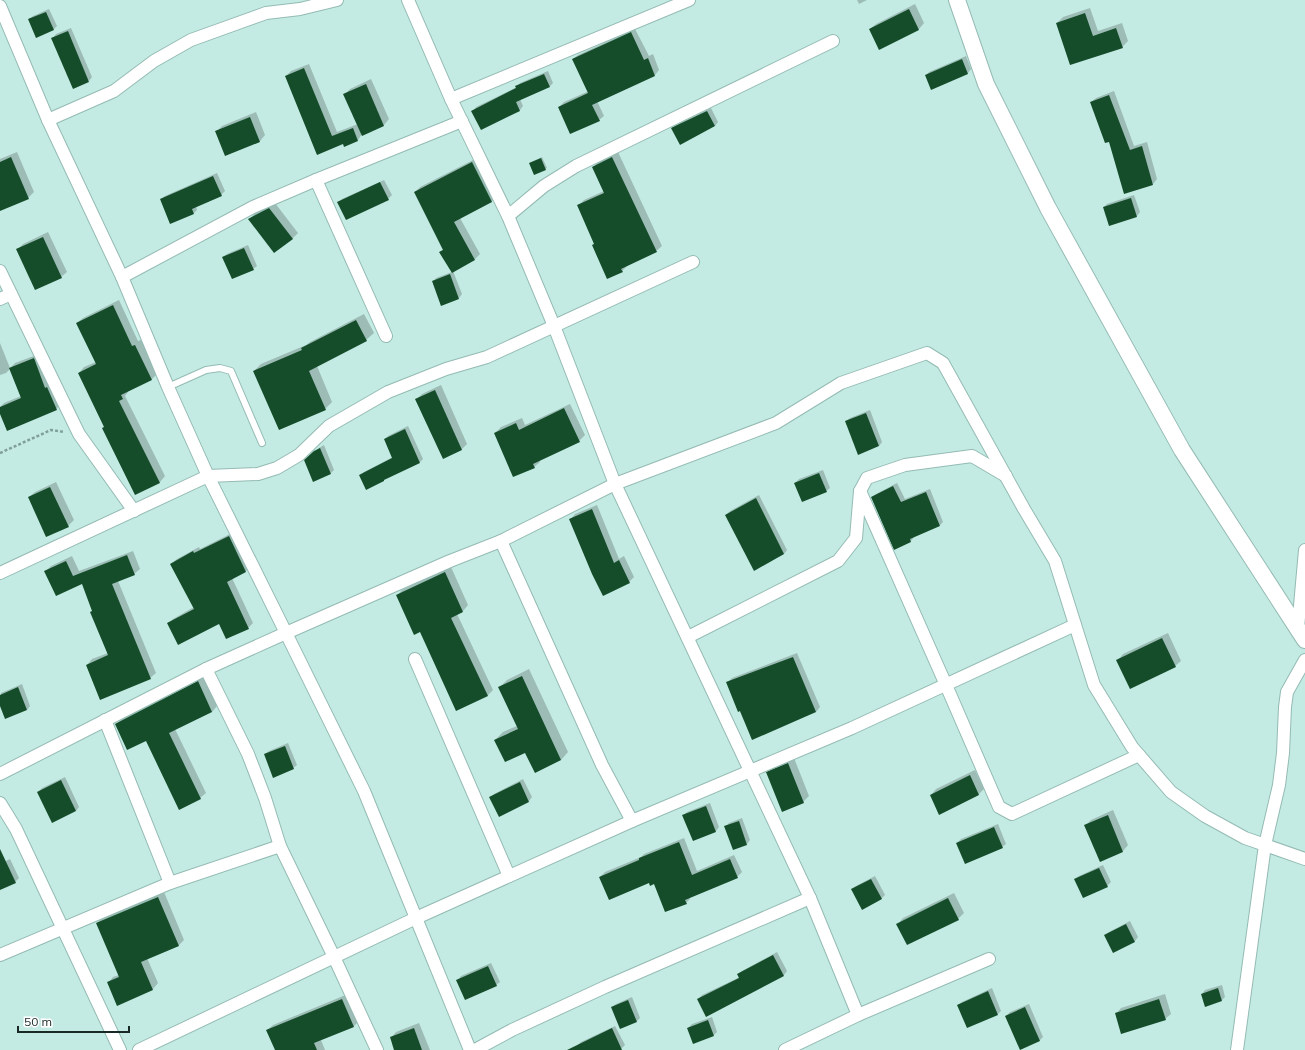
<svg xmlns="http://www.w3.org/2000/svg" width="1305" height="1050" font-family="Mulish,sans-serif">
  <style>
    .shadow { fill: #0003 }
    .building { fill: #154d2b }
    .lines { fill: none; stroke-linecap: round; stroke-linejoin: round }
    .service-casing { stroke: #94bbb3; stroke-width: 8 }
    .minor-casing { stroke: #94bbb3; stroke-width: 14 }
    .tertiary-casing { stroke: #94bbb3; stroke-width: 18 }
    .path { stroke: #819f99; stroke-width: 2.5; stroke-dasharray: 3 2; stroke-linecap: butt }
    .service { stroke: #fff; stroke-width: 6 }
    .minor { stroke: #fff; stroke-width: 12 }
    .tertiary { stroke: #fff; stroke-width: 16 }
  </style>
  <rect width="100%" height="100%" fill="#c3ebe3"/>
  <g class="shadow">
    <polygon points="857,0 867,0 859,4"/>
    <polygon points="915,4 924,23 919,29 880,49 870,29 876,24"/>
    <polygon points="1090,8 1098,31 1122,23 1128,41 1122,47 1057,23 1063,17"/>
    <polygon points="49,9 57,26 53,30 29,19 33,16"/>
    <polygon points="71,28 92,77 89,81 53,38 56,34"/>
    <polygon points="635,29 649,56 653,54 659,70 655,75 597,101 604,116 599,120 559,107 564,102 589,91 573,59 578,55"/>
    <polygon points="966,56 971,69 968,73 932,89 926,76 929,72"/>
    <polygon points="309,64 337,132 358,124 345,94 350,89 371,79 389,119 384,125 362,134 358,140 344,143 317,154 286,76 291,71"/>
    <polygon points="548,71 553,83 550,86 520,99 523,106 520,110 473,111 476,107 517,87 520,83"/>
    <polygon points="1114,91 1134,146 1147,142 1157,179 1153,184 1109,140 1091,102 1096,98"/>
    <polygon points="711,108 718,122 715,126 672,128 676,125"/>
    <polygon points="256,112 265,135 260,141 226,155 216,132 222,126"/>
    <polygon points="17,152 34,192 28,198 0,205 0,159"/>
    <polygon points="618,152 662,246 656,251 628,265 622,271 593,245 595,243 578,206 584,200 604,191 593,167 599,161"/>
    <polygon points="542,157 547,168 535,174 532,162"/>
    <polygon points="477,158 497,196 492,201 460,218 480,254 475,259 453,271 462,294 459,298 441,304 433,282 436,278 452,272 440,252 444,249 415,192 420,187"/>
    <polygon points="217,173 225,191 221,195 196,206 197,210 194,213 171,223 161,199 165,196"/>
    <polygon points="384,180 392,195 388,199 339,202 342,199"/>
    <polygon points="1134,195 1140,212 1137,216 1104,207 1107,204"/>
    <polygon points="275,203 298,233 292,239 250,219 255,213"/>
    <polygon points="48,232 67,272 61,277 18,249 23,244"/>
    <polygon points="248,245 257,266 253,269 223,257 227,254"/>
    <polygon points="119,300 138,341 141,340 157,374 152,379 128,391 128,392 125,396 165,476 160,482 136,494 105,426 79,373 84,367 96,362 77,323 83,318"/>
    <polygon points="364,314 374,333 366,340 317,366 332,402 325,409 254,371 261,364 306,345 310,342"/>
    <polygon points="0,343 10,368 15,363 39,354 61,404 56,409 0,412 0,407 4,403 21,396 10,369 6,373 0,375"/>
    <polygon points="441,385 467,444 462,449 443,458 417,399 422,394"/>
    <polygon points="570,404 585,435 579,441 539,460 540,462 534,467 495,433 501,427 522,418 525,425"/>
    <polygon points="870,410 882,442 879,446 846,421 850,418"/>
    <polygon points="408,426 423,459 420,462 360,476 364,472 393,457 385,439 388,436"/>
    <polygon points="324,445 334,470 331,473 305,461 319,448"/>
    <polygon points="823,470 830,488 826,491 795,483 799,479"/>
    <polygon points="56,482 74,520 68,526 29,497 35,492"/>
    <polygon points="897,483 905,499 930,489 943,522 940,525 914,536 914,537 911,541 872,497 876,494"/>
    <polygon points="759,495 787,550 784,554 754,569 726,515 730,511"/>
    <polygon points="597,505 619,559 624,556 634,577 629,582 571,519 575,514"/>
    <polygon points="234,532 251,566 246,571 232,578 253,623 248,628 219,622 168,624 173,619 194,607 171,564 177,559 199,547 200,549"/>
    <polygon points="133,551 140,569 134,574 118,581 156,673 150,678 87,665 92,659 108,653 82,582 45,572 51,566 72,556 79,571"/>
    <polygon points="451,567 468,605 463,611 457,614 493,690 487,696 420,631 397,596 402,590"/>
    <polygon points="1168,633 1181,661 1175,666 1118,660 1123,654"/>
    <polygon points="797,653 820,707 816,712 752,738 727,683 732,678"/>
    <polygon points="529,669 568,752 561,760 535,772 526,751 495,740 503,732 517,726 500,687 507,680"/>
    <polygon points="204,677 217,706 212,712 175,729 206,793 200,798 146,739 116,724 122,719"/>
    <polygon points="22,684 30,706 27,710 0,703 1,693"/>
    <polygon points="288,743 297,765 293,768 265,754 269,751"/>
    <polygon points="794,758 809,796 803,802 768,773 773,767"/>
    <polygon points="975,770 984,789 979,794 940,813 931,795 936,789"/>
    <polygon points="65,777 79,807 76,811 38,792 42,788"/>
    <polygon points="523,779 532,797 529,801 499,816 490,798 494,794"/>
    <polygon points="710,803 719,827 716,831 693,840 683,816 687,812"/>
    <polygon points="1113,810 1128,845 1123,851 1100,860 1086,825 1091,820"/>
    <polygon points="742,818 750,840 747,844 725,827 729,823"/>
    <polygon points="998,824 1006,844 1002,847 957,843 961,839"/>
    <polygon points="684,838 697,871 734,855 742,872 737,877 690,897 690,899 686,903 654,883 600,877 605,872 641,857 644,854"/>
    <polygon points="10,859 19,878 15,882 0,889 0,864"/>
    <polygon points="1103,865 1111,882 1107,886 1075,879 1079,876"/>
    <polygon points="875,876 885,895 881,899 852,889 856,886"/>
    <polygon points="164,892 184,940 178,946 147,958 158,983 153,989 117,1005 108,983 113,977 119,975 97,923 103,917"/>
    <polygon points="954,893 964,913 958,919 898,924 903,918"/>
    <polygon points="1130,921 1138,937 1135,941 1113,952 1105,935 1109,932"/>
    <polygon points="777,952 787,971 784,975 706,1015 698,999 702,995 740,977 739,974 742,971"/>
    <polygon points="491,963 500,982 496,985 458,980 461,976"/>
    <polygon points="1222,985 1225,997 1222,1000 1206,1005 1202,994 1205,990"/>
    <polygon points="992,988 1001,1011 998,1014 967,1027 958,1005 962,1002"/>
    <polygon points="348,994 359,1021 353,1027 321,1040 325,1050 276,1050 267,1030 273,1025"/>
    <polygon points="1165,994 1171,1014 1165,1019 1116,1014 1121,1008"/>
    <polygon points="632,997 640,1018 637,1021 620,1028 612,1007 616,1004"/>
    <polygon points="1029,1004 1043,1037 1040,1040 1020,1049 1006,1016 1010,1012"/>
    <polygon points="712,1017 717,1032 714,1035 688,1028 692,1024"/>
    <polygon points="419,1023 430,1050 395,1050 391,1038 396,1032"/>
    <polygon points="615,1026 625,1045 621,1049 618,1050 579,1050 577,1046 581,1042"/>
  </g>
  <g class="building">
    <polygon points="909,9 919,30 879,50 869,29"/>
    <polygon points="46,12 54,30 36,38 28,19"/>
    <polygon points="1085,13 1093,36 1116,28 1123,48 1070,65 1056,23"/>
    <polygon points="68,31 89,82 73,89 51,38"/>
    <polygon points="631,32 644,60 648,58 655,76 592,105 600,121 570,134 558,107 588,93 572,59"/>
    <polygon points="962,59 968,74 931,90 925,75"/>
    <polygon points="304,68 332,136 353,128 358,141 344,147 343,144 317,155 285,76"/>
    <polygon points="544,74 550,87 516,102 520,111 481,130 471,111 516,88 515,86"/>
    <polygon points="366,84 384,126 362,136 343,94"/>
    <polygon points="1109,95 1130,150 1142,146 1153,185 1124,194 1109,142 1105,143 1090,102"/>
    <polygon points="707,111 715,126 680,145 671,128"/>
    <polygon points="250,117 260,142 225,156 215,131"/>
    <polygon points="11,157 29,199 0,211 0,162"/>
    <polygon points="612,157 657,252 621,269 623,272 607,279 592,245 594,244 577,205 604,193 592,167"/>
    <polygon points="541,158 546,170 534,175 529,163"/>
    <polygon points="472,162 492,202 454,222 475,260 452,273 439,252 443,250 414,192"/>
    <polygon points="213,176 222,196 192,209 194,214 170,224 160,199"/>
    <polygon points="380,182 389,200 346,220 337,202"/>
    <polygon points="1131,198 1137,217 1109,226 1103,207"/>
    <polygon points="269,208 293,239 274,253 248,219"/>
    <polygon points="43,237 62,278 35,290 16,249"/>
    <polygon points="244,248 254,270 232,279 222,257"/>
    <polygon points="450,274 459,299 441,306 432,281"/>
    <polygon points="113,305 132,346 135,345 152,380 121,395 123,399 119,401 160,483 135,495 102,428 104,427 78,373 96,364 76,323"/>
    <polygon points="356,320 367,341 309,371 326,410 279,430 253,371 302,350 301,348"/>
    <polygon points="34,358 45,388 47,387 57,410 7,431 0,414 0,407 21,398 9,368"/>
    <polygon points="435,390 462,450 443,459 415,399"/>
    <polygon points="564,408 580,442 533,464 535,468 513,477 494,433 516,423 519,430"/>
    <polygon points="866,413 879,446 858,455 845,421"/>
    <polygon points="405,429 420,463 384,480 384,481 366,490 359,475 392,458 384,439"/>
    <polygon points="320,448 331,474 313,482 304,460 314,451"/>
    <polygon points="819,473 827,492 802,502 794,483"/>
    <polygon points="893,486 901,502 926,492 940,526 910,539 911,542 894,550 871,497"/>
    <polygon points="50,487 69,527 46,537 28,497"/>
    <polygon points="756,498 784,554 754,571 725,515"/>
    <polygon points="592,509 614,563 619,560 630,583 603,596 592,574 569,519"/>
    <polygon points="229,536 246,572 227,582 249,629 226,639 219,624 178,645 167,623 194,609 170,564 193,551 194,553"/>
    <polygon points="127,555 135,575 112,584 151,679 100,700 86,665 108,655 90,612 92,611 82,584 56,596 44,571 66,561 73,576"/>
    <polygon points="445,572 463,612 451,618 488,696 456,711 420,632 414,635 396,595"/>
    <polygon points="1162,638 1176,667 1130,689 1116,660"/>
    <polygon points="793,657 816,712 752,740 740,711 738,712 726,682"/>
    <polygon points="522,676 561,760 535,773 525,753 505,762 494,740 518,729 498,687"/>
    <polygon points="198,681 212,712 169,733 201,799 179,810 146,741 127,750 115,724"/>
    <polygon points="18,687 27,710 5,719 0,706 0,695"/>
    <polygon points="285,746 294,769 273,778 264,754"/>
    <polygon points="788,763 804,803 782,812 766,772"/>
    <polygon points="970,775 979,795 939,815 930,795"/>
    <polygon points="61,780 76,811 52,823 37,792"/>
    <polygon points="520,782 529,802 499,817 489,797"/>
    <polygon points="706,806 716,832 693,841 682,815"/>
    <polygon points="1108,815 1123,852 1100,862 1084,825"/>
    <polygon points="739,821 747,845 733,850 724,826"/>
    <polygon points="994,827 1003,848 965,864 956,843"/>
    <polygon points="679,842 692,875 730,859 738,878 685,900 687,904 665,912 654,884 650,886 649,883 609,900 599,877 639,860 639,858"/>
    <polygon points="0,849 16,883 0,890"/>
    <polygon points="1099,868 1108,887 1083,898 1074,879"/>
    <polygon points="871,879 882,899 862,910 851,889"/>
    <polygon points="158,897 179,946 141,962 153,990 117,1006 107,982 119,977 96,923"/>
    <polygon points="948,898 959,920 907,945 896,924"/>
    <polygon points="1126,924 1135,942 1113,953 1104,935"/>
    <polygon points="773,955 784,976 706,1017 697,999 739,978 737,974"/>
    <polygon points="488,966 497,986 465,1000 456,980"/>
    <polygon points="1218,988 1222,1001 1205,1007 1201,994"/>
    <polygon points="988,991 998,1015 967,1028 957,1005"/>
    <polygon points="342,999 354,1027 314,1043 317,1050 275,1050 266,1030"/>
    <polygon points="1159,999 1166,1020 1121,1034 1115,1013"/>
    <polygon points="628,1000 637,1022 620,1029 611,1007"/>
    <polygon points="1025,1007 1040,1041 1020,1050 1005,1016"/>
    <polygon points="708,1020 714,1036 693,1044 687,1028"/>
    <polygon points="414,1028 422,1050 394,1050 390,1037"/>
    <polygon points="612,1028 622,1050 567,1050"/>
  </g>
  <g class="lines">
    <g class="service-casing">
      <polyline id="service" points="168,387 206,370 220,368 231,371 262,443"/>
    </g>
    <g class="minor-casing">
      <g id="minor">
        <polyline points="408,0 451,99 508,216 554,326 615,484 810,898 858,1015"/>
        <polyline points="0,6 48,120 122,277 168,387 208,476 286,633 450,561 501,541 615,484 776,423 841,383 927,353 943,363 1024,509 1055,561 1094,685 1132,747 1171,792 1205,816 1245,838 1305,859"/>
        <polyline points="451,99 689,0"/>
        <polyline points="48,120 114,91 154,61 191,40 266,13 300,9 337,0"/>
        <polyline points="316,180 386,336"/>
        <polyline points="508,216 544,186 576,166 833,41"/>
        <polyline points="0,271 79,434 134,511"/>
        <polyline points="122,277 253,207 316,180 462,121"/>
        <polyline points="0,299 11,294"/>
        <polyline points="860,491 946,685 999,807 1012,814 1139,755"/>
        <polyline points="501,541 602,765 632,821"/>
        <polyline points="0,573 208,476 258,474 277,468 299,455 329,426 388,392 446,369 487,357 693,262"/>
        <polyline points="1298,628 1305,550"/>
        <polyline points="688,637 838,561 856,538 860,491 867,478 905,465 972,456 1006,476"/>
        <polyline points="415,659 509,876"/>
        <polyline points="105,720 170,883"/>
        <polyline points="0,774 206,669"/>
        <polyline points="0,803 16,829 120,1050"/>
        <polyline points="0,955 170,883 280,846"/>
        <polyline points="139,1050 416,918 632,821 852,728 1075,625"/>
        <polyline points="377,1050 334,957 280,846 265,798 248,754 206,669 286,633 364,791 470,1050"/>
        <polyline points="475,1050 512,1030 605,987 810,898"/>
        <polyline points="785,1050 858,1015 989,959"/>
        <polyline points="1237,1050 1265,845 1279,785 1283,753 1285,707 1287,692 1305,660"/>
      </g>
    </g>
    <g class="tertiary-casing">
      <polyline id="tertiary" points="957,0 986,84 1048,208 1182,450 1305,640"/>
    </g>
    <polyline class="path" points="0,453 51,430 64,432"/>
    <use href="#service" class="service"/>
    <use href="#minor" class="minor"/>
    <use href="#tertiary" class="tertiary"/>
  </g>
  <path d="M18 1026v6h111v-6" fill="none" stroke="#182824" stroke-width="2"/>
  <text x="24" y="1026" font-size="12" fill="#182824" stroke="#ffffff" stroke-width="3" paint-order="stroke">50 m</text>
</svg>
